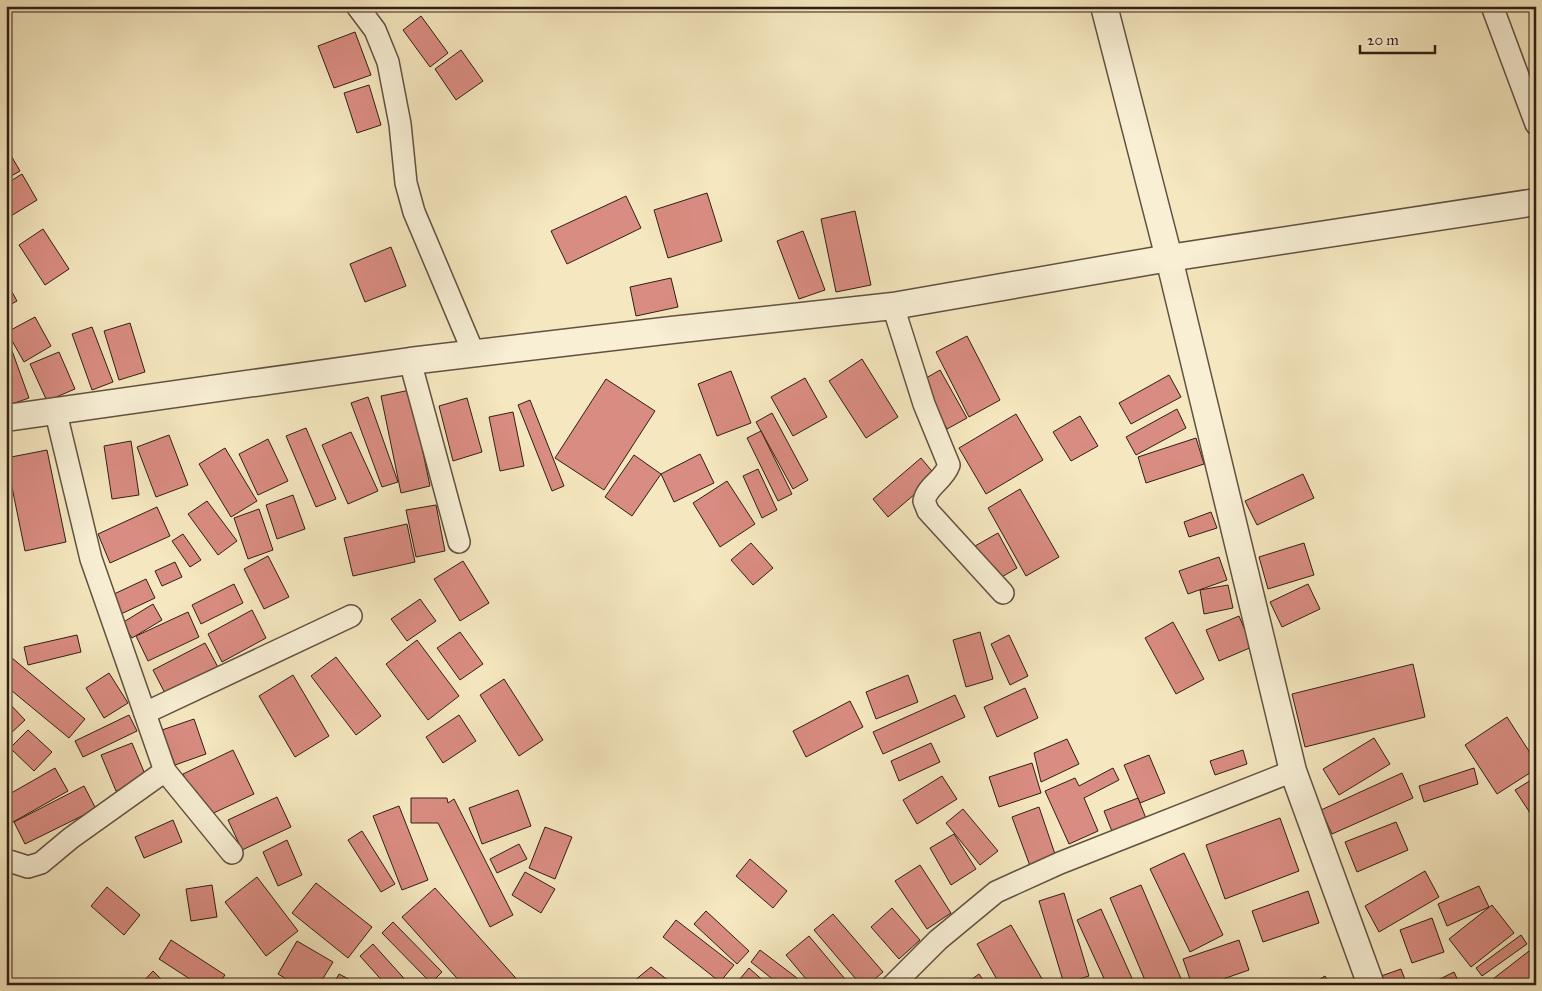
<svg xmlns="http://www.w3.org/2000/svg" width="1542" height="991" font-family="'IM FELL Great Primer',serif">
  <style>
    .building { fill: #d98c81; stroke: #311f15 }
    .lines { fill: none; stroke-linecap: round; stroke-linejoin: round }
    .minor-casing { stroke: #625140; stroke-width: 24 }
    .tertiary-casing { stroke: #625140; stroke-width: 29 }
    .minor { stroke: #f8efd5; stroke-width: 21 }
    .tertiary { stroke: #f8efd5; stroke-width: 26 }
  </style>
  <rect width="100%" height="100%" fill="#f5e7bf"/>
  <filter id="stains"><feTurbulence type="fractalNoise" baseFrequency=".004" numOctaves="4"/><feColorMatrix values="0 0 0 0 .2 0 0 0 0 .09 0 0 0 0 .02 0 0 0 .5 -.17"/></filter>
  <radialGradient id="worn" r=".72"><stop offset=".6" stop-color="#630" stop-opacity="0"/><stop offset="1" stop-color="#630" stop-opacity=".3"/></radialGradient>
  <g class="building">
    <polygon points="421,16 448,53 430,67 403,30"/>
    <polygon points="355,32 371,75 334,88 318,46"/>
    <polygon points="461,50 483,81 456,100 435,69"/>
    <polygon points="369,85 381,125 357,133 344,93"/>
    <polygon points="6,147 20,171 6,179"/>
    <polygon points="22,174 37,200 6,219 6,184"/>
    <polygon points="707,193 722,241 668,258 654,210"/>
    <polygon points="626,196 641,228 567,264 551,231"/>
    <polygon points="855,211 871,285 836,292 821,219"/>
    <polygon points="43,229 69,269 45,285 19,245"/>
    <polygon points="803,231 825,290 799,299 777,241"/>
    <polygon points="391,247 406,286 365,302 350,264"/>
    <polygon points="671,278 678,307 636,316 630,287"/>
    <polygon points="6,281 17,301 6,307"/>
    <polygon points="35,317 51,346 24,362 7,332"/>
    <polygon points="130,323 145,372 119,380 104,331"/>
    <polygon points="92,327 113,382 92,390 72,334"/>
    <polygon points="6,334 29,398 6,406"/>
    <polygon points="967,336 1000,400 969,417 936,352"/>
    <polygon points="59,352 75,389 47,401 30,364"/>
    <polygon points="862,359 898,417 866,438 829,381"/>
    <polygon points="940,370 967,418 947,429 921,381"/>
    <polygon points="731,371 751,423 717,436 698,384"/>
    <polygon points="1169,375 1181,397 1131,424 1119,403"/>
    <polygon points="805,378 827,417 793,436 771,397"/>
    <polygon points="606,379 655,411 604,490 555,458"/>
    <polygon points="410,390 430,486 401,493 381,396"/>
    <polygon points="368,397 398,482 382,487 351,403"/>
    <polygon points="467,398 482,452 453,461 439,406"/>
    <polygon points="530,400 564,486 552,491 518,405"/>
    <polygon points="1177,409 1186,428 1136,455 1126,437"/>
    <polygon points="513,412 524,466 500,471 489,417"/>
    <polygon points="772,413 808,480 793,489 756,422"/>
    <polygon points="1016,414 1043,460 986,494 959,448"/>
    <polygon points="1080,416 1098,446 1071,461 1053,432"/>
    <polygon points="306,428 336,499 316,507 286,436"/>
    <polygon points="761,431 792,494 778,501 747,438"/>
    <polygon points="351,432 378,491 348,504 322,445"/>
    <polygon points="169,435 188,485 156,497 137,447"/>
    <polygon points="1196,438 1204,464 1146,483 1138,457"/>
    <polygon points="268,439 288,481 258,495 239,454"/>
    <polygon points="131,441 139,495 112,499 104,446"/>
    <polygon points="225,448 257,501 231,517 199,464"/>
    <polygon points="47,450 66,542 25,551 6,458"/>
    <polygon points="700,454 714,483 674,502 661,474"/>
    <polygon points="634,455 661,474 632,516 605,497"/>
    <polygon points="921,458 936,476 888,517 873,499"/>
    <polygon points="758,469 777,510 762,518 743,476"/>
    <polygon points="1303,474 1314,498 1257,525 1245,501"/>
    <polygon points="727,481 755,524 720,547 693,503"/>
    <polygon points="1020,489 1059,557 1026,576 988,508"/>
    <polygon points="293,495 305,529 277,539 266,505"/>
    <polygon points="207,501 237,541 218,555 188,514"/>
    <polygon points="436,505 445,551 416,557 406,510"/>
    <polygon points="157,507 170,536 110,563 98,534"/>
    <polygon points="259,509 273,550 248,559 234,518"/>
    <polygon points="1211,512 1217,528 1189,537 1184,522"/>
    <polygon points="407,524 415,562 353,576 344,538"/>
    <polygon points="998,533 1017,568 995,581 975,546"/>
    <polygon points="183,534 201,560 190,567 172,541"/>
    <polygon points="751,543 773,568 753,585 731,560"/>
    <polygon points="1304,543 1314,575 1268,589 1259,557"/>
    <polygon points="268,556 289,597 264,609 244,569"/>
    <polygon points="1219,557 1227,580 1188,594 1179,571"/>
    <polygon points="463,561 489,603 460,621 434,579"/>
    <polygon points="175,562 182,577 162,586 155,571"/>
    <polygon points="146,579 155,598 121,614 112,595"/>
    <polygon points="234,584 243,603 201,624 192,605"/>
    <polygon points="1308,584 1320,609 1282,627 1270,602"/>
    <polygon points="1228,585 1233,608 1204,614 1200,590"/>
    <polygon points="420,599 436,621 407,641 391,619"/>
    <polygon points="153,604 162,620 132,638 122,623"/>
    <polygon points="252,610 266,638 222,662 208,634"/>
    <polygon points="188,612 199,637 148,661 136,636"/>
    <polygon points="1239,616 1252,647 1219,661 1206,630"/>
    <polygon points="1173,622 1204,679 1176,694 1145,638"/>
    <polygon points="460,632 483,664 460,680 437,648"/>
    <polygon points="980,632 993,679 966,687 953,640"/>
    <polygon points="77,635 81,652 28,665 24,647"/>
    <polygon points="1009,635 1028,676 1010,685 991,644"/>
    <polygon points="417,640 459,696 428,720 386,664"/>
    <polygon points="205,643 219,669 167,697 153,670"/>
    <polygon points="6,653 85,719 69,738 6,686"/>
    <polygon points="336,657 381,716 356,735 311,676"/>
    <polygon points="1413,664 1425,717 1305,747 1292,694"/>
    <polygon points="109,673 128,703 104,718 86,688"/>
    <polygon points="293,675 329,736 295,757 259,696"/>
    <polygon points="908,675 918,702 876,719 866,692"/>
    <polygon points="504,679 543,740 519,756 480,695"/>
    <polygon points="1025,688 1038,718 997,737 984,707"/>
    <polygon points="955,695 965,717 883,754 873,732"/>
    <polygon points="6,700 25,720 8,736 6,734"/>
    <polygon points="850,701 863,727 806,757 793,731"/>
    <polygon points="129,715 137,731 83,757 75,741"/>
    <polygon points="459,715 476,741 443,763 426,737"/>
    <polygon points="1507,717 1536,762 1536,769 1497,794 1465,745"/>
    <polygon points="194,719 206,754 175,765 162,730"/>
    <polygon points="28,730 52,752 34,771 10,748"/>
    <polygon points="1374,738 1390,764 1339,795 1323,769"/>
    <polygon points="1067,739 1079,764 1041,782 1034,753"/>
    <polygon points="132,743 147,779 116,791 101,755"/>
    <polygon points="931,743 940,762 899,781 891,761"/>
    <polygon points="233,750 254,794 203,818 183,774"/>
    <polygon points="1243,750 1247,764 1215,775 1210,761"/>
    <polygon points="1149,755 1165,793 1140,803 1124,765"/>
    <polygon points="1032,763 1041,793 999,807 989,777"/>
    <polygon points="55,768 68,791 6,826 6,796"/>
    <polygon points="1113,768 1119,780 1084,798 1098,831 1069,844 1045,791 1075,778 1079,786"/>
    <polygon points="1474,768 1478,784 1424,802 1419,786"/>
    <polygon points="1402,773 1413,798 1332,834 1321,810"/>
    <polygon points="942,776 957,799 917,824 903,800"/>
    <polygon points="1536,777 1536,822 1515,790"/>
    <polygon points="84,786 96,809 25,844 14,822"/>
    <polygon points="518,790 531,826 482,844 469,808"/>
    <polygon points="277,797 291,827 242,850 228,820"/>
    <polygon points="411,798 447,798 448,803 454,799 513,915 490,927 438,823 411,823"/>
    <polygon points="1138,798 1147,821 1113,834 1104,811"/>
    <polygon points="399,806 428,880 402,890 373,816"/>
    <polygon points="1039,807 1056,857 1030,866 1012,817"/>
    <polygon points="963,809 998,851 980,865 946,823"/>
    <polygon points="1280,818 1299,871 1225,899 1206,845"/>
    <polygon points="173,820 182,842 144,858 135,837"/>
    <polygon points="1396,822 1408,850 1357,872 1345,842"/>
    <polygon points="545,827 572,837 555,879 529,868"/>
    <polygon points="362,831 395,884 381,892 348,840"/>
    <polygon points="954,834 976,869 951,885 930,848"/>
    <polygon points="287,840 302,875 278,886 263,852"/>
    <polygon points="519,844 527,859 497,873 490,859"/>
    <polygon points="1184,853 1223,935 1190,952 1150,869"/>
    <polygon points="750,859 787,891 773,908 736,876"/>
    <polygon points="920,865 951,913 927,929 895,881"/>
    <polygon points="1425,871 1439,897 1379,932 1365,906"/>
    <polygon points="525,872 555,889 541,913 512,895"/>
    <polygon points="257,877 298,931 266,956 225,902"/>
    <polygon points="316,883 372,927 348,958 292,913"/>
    <polygon points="212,885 217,917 191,921 186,889"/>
    <polygon points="1141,885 1182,981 1175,985 1147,985 1110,898"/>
    <polygon points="1479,886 1489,907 1447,926 1438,904"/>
    <polygon points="107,887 140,915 124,935 91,906"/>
    <polygon points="435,888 522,985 463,985 402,917"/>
    <polygon points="1308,891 1319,923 1263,942 1252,911"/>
    <polygon points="1064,893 1089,976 1064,984 1039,901"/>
    <polygon points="1492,905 1514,933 1471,967 1449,939"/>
    <polygon points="892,908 920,940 899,959 871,927"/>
    <polygon points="1101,909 1135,985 1107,985 1077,920"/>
    <polygon points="706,911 749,951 737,964 694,924"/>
    <polygon points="833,914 883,972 868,985 861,985 814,930"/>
    <polygon points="1432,918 1444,952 1412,963 1400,930"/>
    <polygon points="676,920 734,965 720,982 663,937"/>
    <polygon points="393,922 442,972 431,983 382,933"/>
    <polygon points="1011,925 1045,984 1044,985 1000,985 977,944"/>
    <polygon points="1521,935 1527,944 1482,976 1476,968"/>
    <polygon points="809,936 850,985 811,985 786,955"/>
    <polygon points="171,940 225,975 218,985 199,985 159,959"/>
    <polygon points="1239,940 1249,970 1206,985 1192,985 1183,959"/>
    <polygon points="297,941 333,962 319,985 296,985 278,974"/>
    <polygon points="373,944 410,985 386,985 360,956"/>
    <polygon points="760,950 797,978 792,985 780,985 751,962"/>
    <polygon points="1529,951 1536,960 1536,975 1524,985 1497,985 1493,979"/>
    <polygon points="651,967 674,985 629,985"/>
    <polygon points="749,968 768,985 735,985"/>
    <polygon points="1401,969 1407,985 1372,985 1370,980"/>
    <polygon points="153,971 167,985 140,985"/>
    <polygon points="1454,972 1460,985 1428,985"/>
    <polygon points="339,974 360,985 333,985"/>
    <polygon points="979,974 987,985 964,985"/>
    <polygon points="1325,976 1330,985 1310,985"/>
  </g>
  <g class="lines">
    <g class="minor-casing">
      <g id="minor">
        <polyline points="357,6 375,30 388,62 400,124 406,183 414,212 474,354"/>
        <polyline points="1492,6 1536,124"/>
        <path d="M893 306 924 404 949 465C944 480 927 486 924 501L928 511 1003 593"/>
        <polyline points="410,361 459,542"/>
        <polyline points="145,713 351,616"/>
        <polyline points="165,771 232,853"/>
        <polyline points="6,860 28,867 41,863 71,838 165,771 91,559 55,409"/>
        <polyline points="893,985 938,940 996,892 1060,863 1293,771"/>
      </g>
    </g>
    <g class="tertiary-casing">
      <g id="tertiary">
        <polyline points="1104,6 1169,258 1293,771 1371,985"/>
        <polyline points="6,418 410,361 672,330 893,306 1169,258 1536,202"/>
      </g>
    </g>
    <use href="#minor" class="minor"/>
    <use href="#tertiary" class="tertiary"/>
  </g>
  <rect width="1542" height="991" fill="none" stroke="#f5e7bf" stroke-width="25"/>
  <rect x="8" y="8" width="1527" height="976" fill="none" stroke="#311f15" stroke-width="2.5"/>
  <rect x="12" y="12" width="1517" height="966" fill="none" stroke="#311f15"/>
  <path d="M1360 45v8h75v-8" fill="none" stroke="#311f15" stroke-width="2.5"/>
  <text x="1367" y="45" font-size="15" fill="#311f15" stroke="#f8efd5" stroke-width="4" paint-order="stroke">20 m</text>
  <rect width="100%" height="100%" filter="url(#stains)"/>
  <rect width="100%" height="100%" fill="url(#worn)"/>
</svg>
